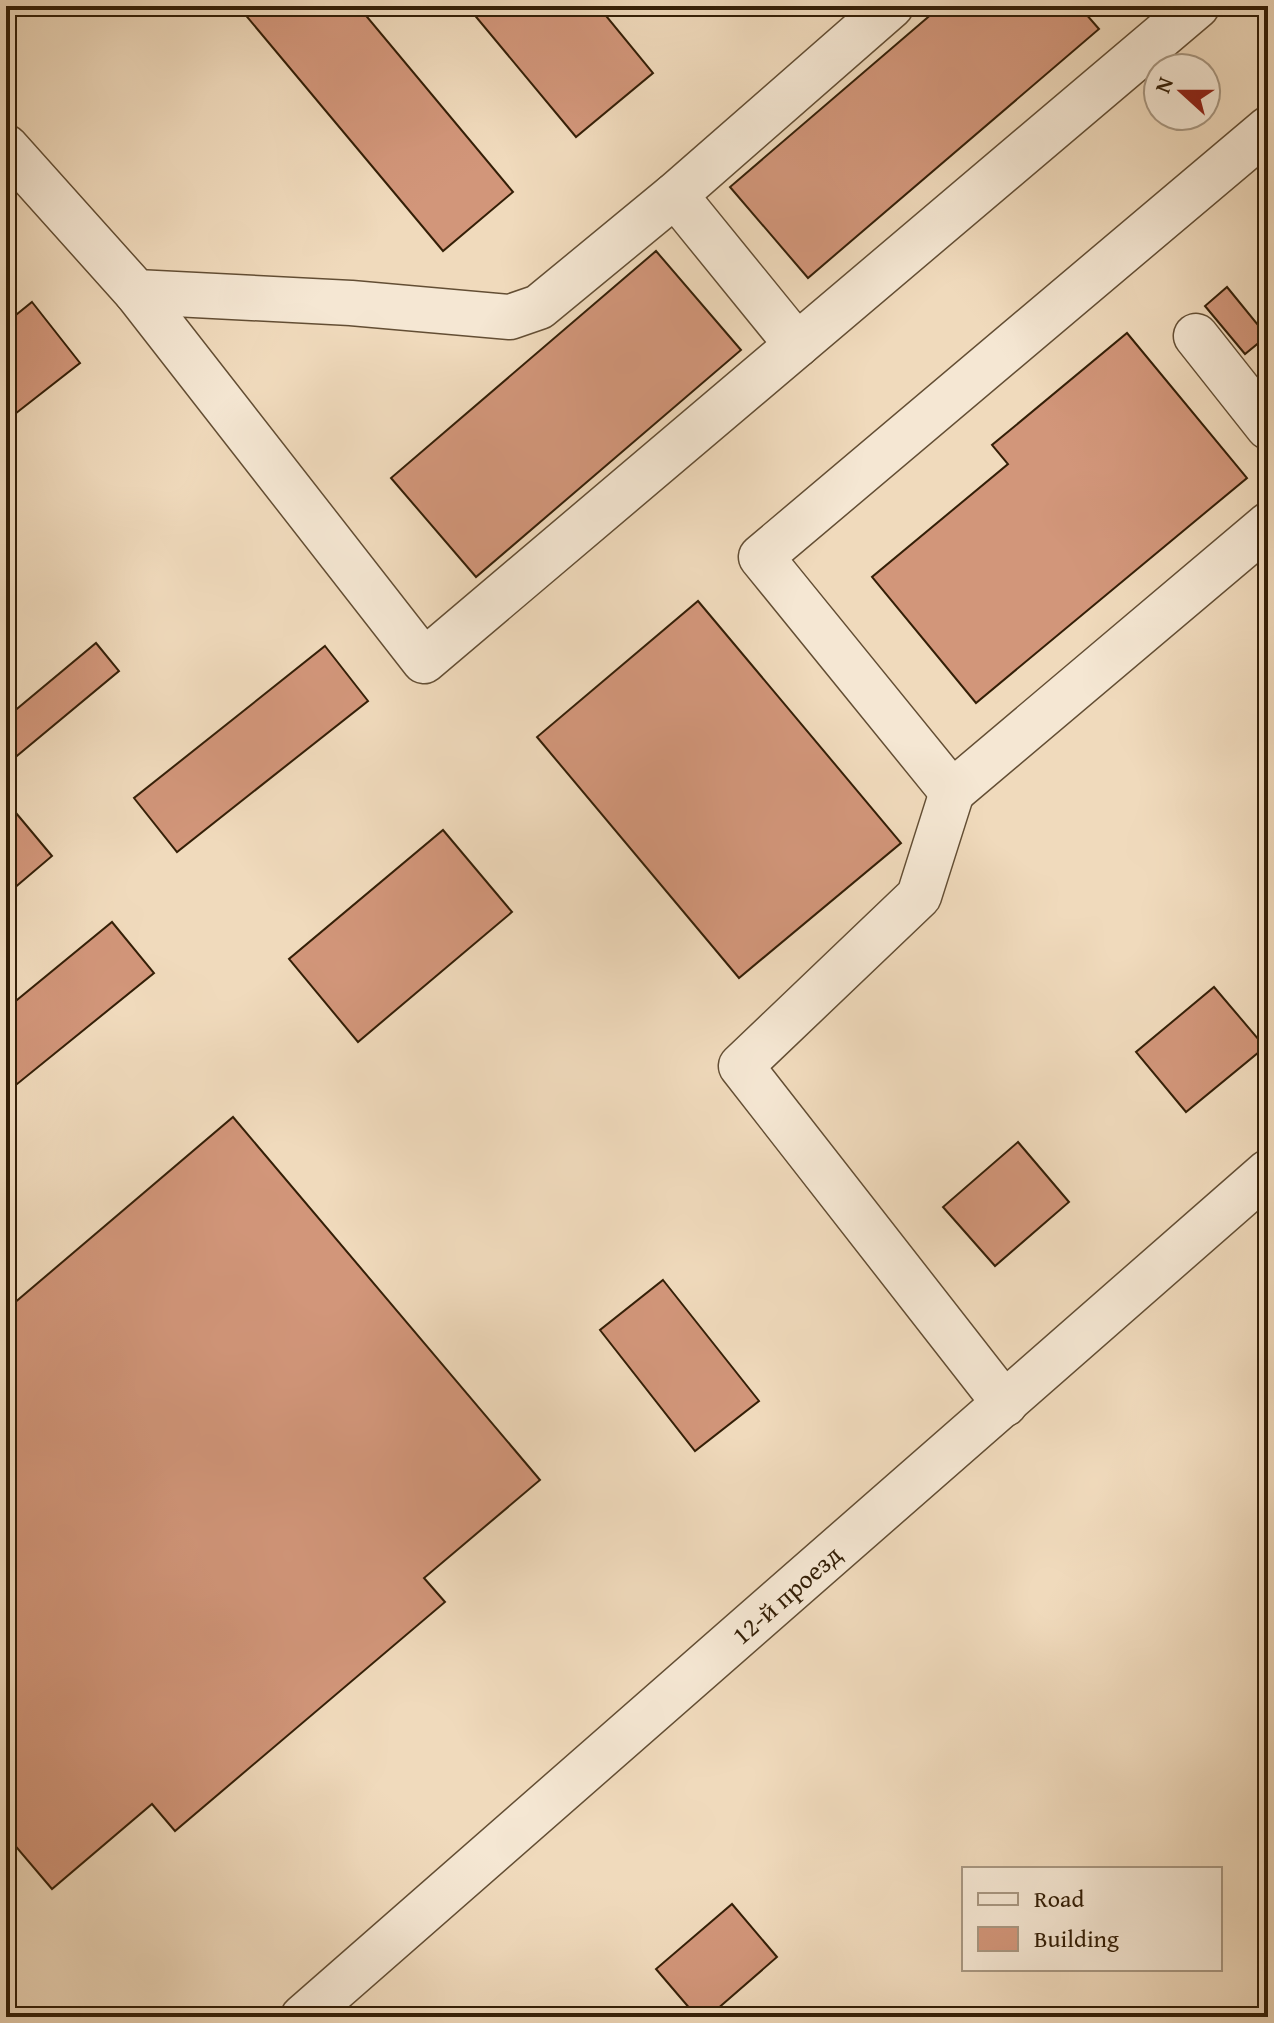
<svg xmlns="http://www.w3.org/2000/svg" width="1274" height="2023" font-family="'Gentium Book Plus',serif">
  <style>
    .building { fill: #d2967a; stroke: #341f07; stroke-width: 2 }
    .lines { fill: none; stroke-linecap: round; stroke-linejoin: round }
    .minor-casing { stroke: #634e34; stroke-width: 47 }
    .minor { stroke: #f5e7d3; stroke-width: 44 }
    .labels { text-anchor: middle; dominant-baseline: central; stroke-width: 6; stroke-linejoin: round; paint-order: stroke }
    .street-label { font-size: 26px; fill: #341f07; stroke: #f5e7d3 }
  </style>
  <rect width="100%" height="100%" fill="#f0dabc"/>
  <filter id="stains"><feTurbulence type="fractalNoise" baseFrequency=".0025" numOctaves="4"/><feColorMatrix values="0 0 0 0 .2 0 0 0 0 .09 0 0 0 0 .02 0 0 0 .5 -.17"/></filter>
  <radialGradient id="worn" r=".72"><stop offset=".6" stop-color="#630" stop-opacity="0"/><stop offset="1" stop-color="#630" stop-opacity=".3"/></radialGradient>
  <g class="building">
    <polygon points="238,6 358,6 513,192 443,251"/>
    <polygon points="467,6 598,6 653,73 576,137"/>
    <polygon points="741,6 760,6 749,15"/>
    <polygon points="941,6 1079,6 1099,29 808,278 730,187"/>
    <polygon points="656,251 741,350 476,577 391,478"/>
    <polygon points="1227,287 1267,336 1245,354 1205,306"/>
    <polygon points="32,302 80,363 6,421 6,323"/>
    <polygon points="1127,333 1247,478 976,703 872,577 1008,464 992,445"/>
    <polygon points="698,601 901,843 739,978 537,737"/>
    <polygon points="96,643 119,671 6,765 6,718"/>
    <polygon points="325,646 368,701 177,852 134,798"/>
    <polygon points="11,807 52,856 6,895 6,811"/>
    <polygon points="443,830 512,912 358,1042 289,959"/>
    <polygon points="112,922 154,973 6,1093 6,1009"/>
    <polygon points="1214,987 1265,1047 1186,1112 1136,1052"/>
    <polygon points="233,1117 540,1480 424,1578 445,1602 175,1831 152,1804 52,1889 6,1835 6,1310"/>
    <polygon points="1018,1142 1069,1202 995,1266 943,1207"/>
    <polygon points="663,1280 759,1401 695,1451 600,1330"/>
    <polygon points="732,1904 777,1957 708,2017 697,2017 656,1969"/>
  </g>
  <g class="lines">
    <g class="minor-casing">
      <g id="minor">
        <polyline points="1268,129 761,557 952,792 1268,525"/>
        <polyline points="6,147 136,292 351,303 510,317 539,307 675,195 891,6"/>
        <polyline points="675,195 797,345"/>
        <polyline points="136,292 424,661 1197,6"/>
        <polyline points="1196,336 1268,427"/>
        <polyline points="952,792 919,896 741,1066 1005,1404"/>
        <path id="s1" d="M303 2017 1268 1172"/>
      </g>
    </g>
    <use href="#minor" class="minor"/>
  </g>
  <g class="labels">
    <g class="street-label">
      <text stroke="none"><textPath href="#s1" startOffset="642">12-й проезд</textPath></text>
    </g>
  </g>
  <rect width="1274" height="2023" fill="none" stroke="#f0dabc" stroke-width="32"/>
  <rect x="8" y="8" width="1258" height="2007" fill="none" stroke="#341f07" stroke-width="4"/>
  <rect x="16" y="16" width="1242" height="1991" fill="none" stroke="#341f07" stroke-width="2"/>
  <rect x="962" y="1867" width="260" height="104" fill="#f5e7d3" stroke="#a89781" stroke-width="2"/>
  <rect x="978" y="1893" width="40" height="12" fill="#f5e7d3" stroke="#a89781" stroke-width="2"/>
  <text x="1034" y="1907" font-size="24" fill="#341f07">Road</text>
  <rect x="978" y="1927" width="40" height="24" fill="#d2967a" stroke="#a89781" stroke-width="2"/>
  <text x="1034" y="1947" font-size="24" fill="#341f07">Building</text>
  <g transform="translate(1182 92) rotate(291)"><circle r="38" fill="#f5e7d3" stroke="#a89781" stroke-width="2"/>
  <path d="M0-6L14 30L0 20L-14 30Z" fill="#8f2418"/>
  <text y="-12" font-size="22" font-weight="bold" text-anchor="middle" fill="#341f07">N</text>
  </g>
  <rect width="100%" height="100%" filter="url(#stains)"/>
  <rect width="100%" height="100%" fill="url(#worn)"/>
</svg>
